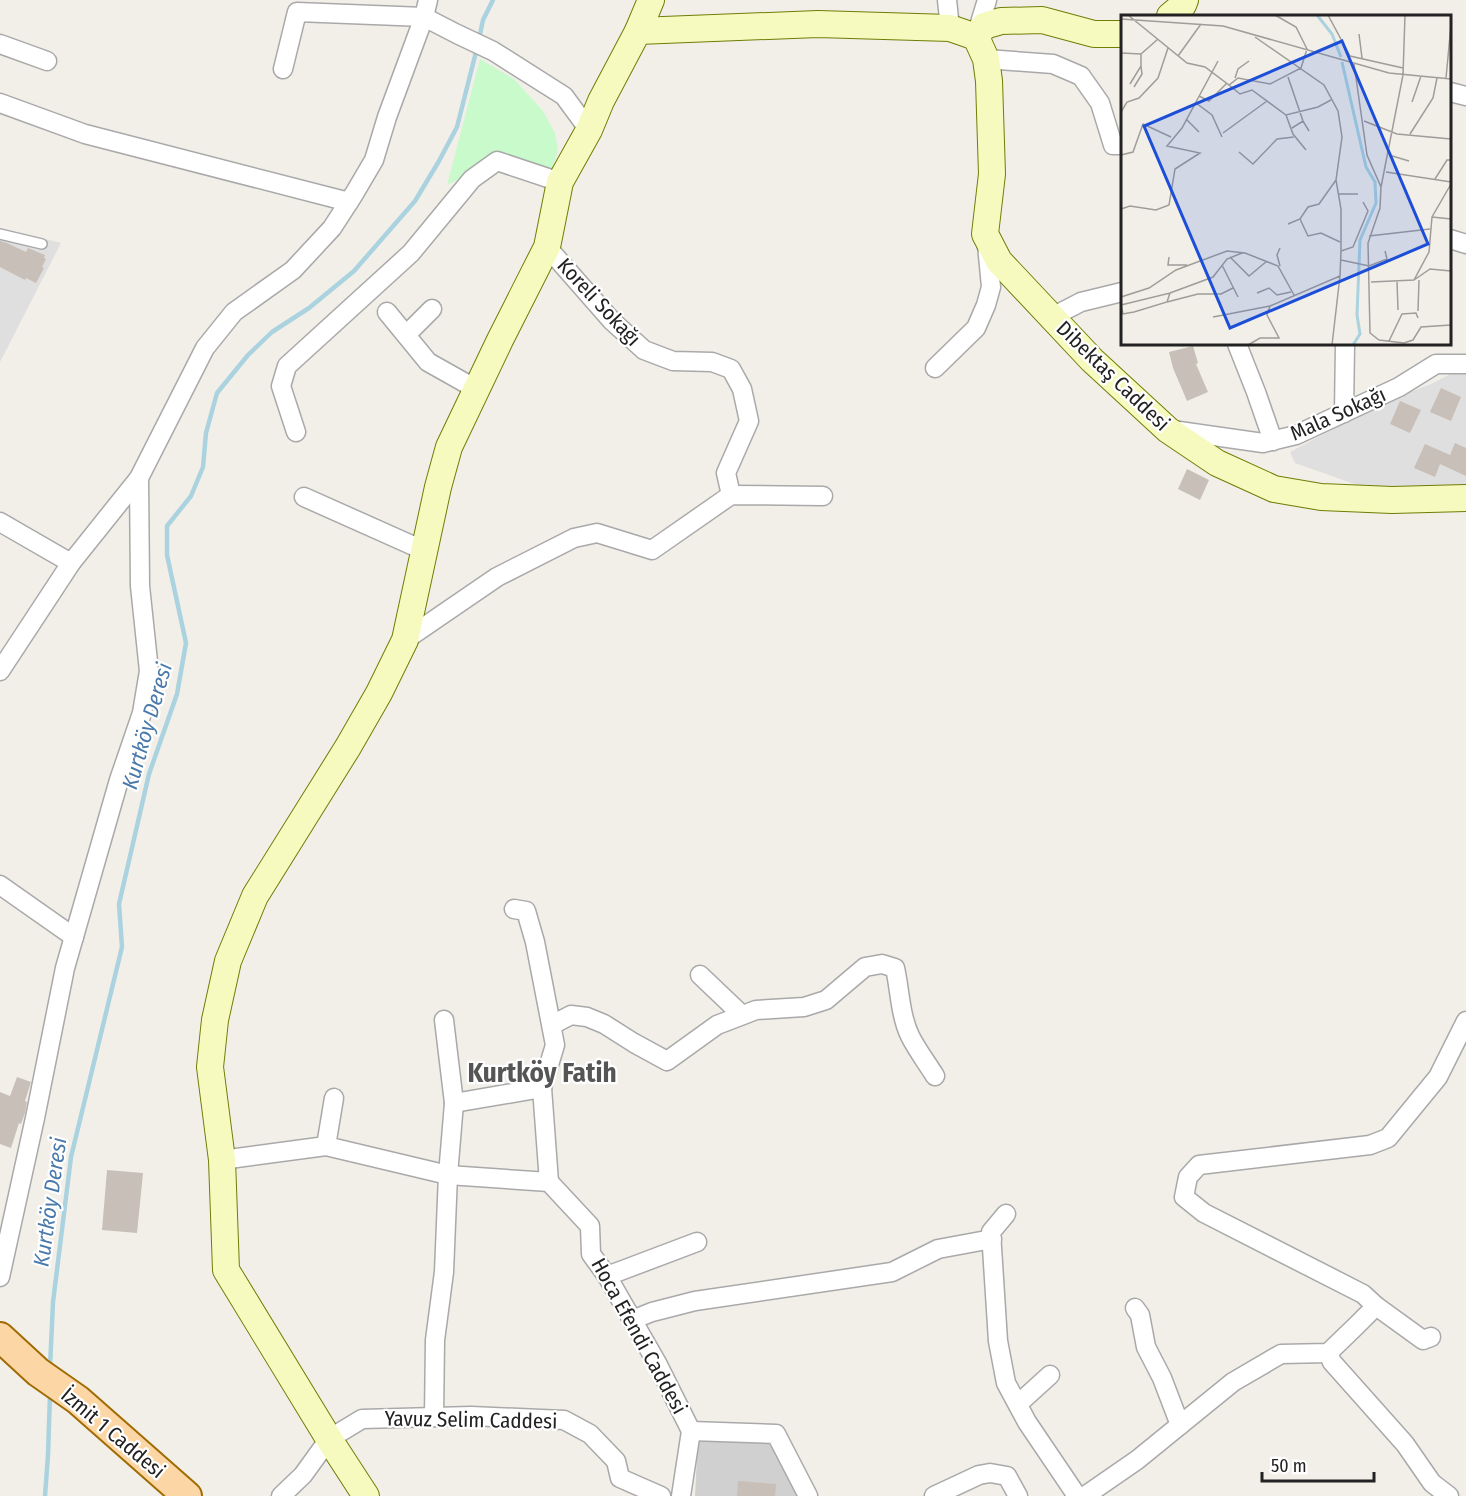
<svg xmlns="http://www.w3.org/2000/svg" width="1466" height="1496" font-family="'Fira Sans Condensed',sans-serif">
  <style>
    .residential { fill: #e0dfdf }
    .religious { fill: #d0d0d0 }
    .park { fill: #c8facc }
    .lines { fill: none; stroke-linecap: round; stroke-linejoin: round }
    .stream { stroke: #aad3df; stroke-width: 4.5 }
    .building { fill: #c7bfb8 }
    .lane-casing { stroke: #a9a9a9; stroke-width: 12 }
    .street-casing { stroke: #a9a9a9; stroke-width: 21 }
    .secondary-casing { stroke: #707d05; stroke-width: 28 }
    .primary-casing { stroke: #a06b00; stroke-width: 32 }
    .lane { stroke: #fff; stroke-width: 9 }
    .street { stroke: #fff; stroke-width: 18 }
    .secondary { stroke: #f7fabf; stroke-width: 26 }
    .primary { stroke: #fcd6a4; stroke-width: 28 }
    .labels { text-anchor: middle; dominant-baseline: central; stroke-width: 4.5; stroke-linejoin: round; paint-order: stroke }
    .street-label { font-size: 21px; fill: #222; stroke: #fff }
    .water-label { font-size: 22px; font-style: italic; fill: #4a7aab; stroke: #fff }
    .district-label { font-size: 27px; font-weight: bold; fill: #555; stroke: #fff }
    .inset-river { fill: none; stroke: #aad3df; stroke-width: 3 }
    .inset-road { fill: none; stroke: #9f9d99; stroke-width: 1.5 }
    .view { fill: #1d4ed8; fill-opacity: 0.15; stroke: #1d4ed8; stroke-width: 3 }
    .inset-edge { fill: none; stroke: #222; stroke-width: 3 }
  </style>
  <rect width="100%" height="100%" fill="#f2efe9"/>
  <g class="residential">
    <polygon points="0,228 61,243 0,362"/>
    <polygon points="1466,361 1466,494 1427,495 1357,485 1295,463 1290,452 1384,402 1431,384 1458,370"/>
  </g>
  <polygon class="religious" points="698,1436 775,1437 797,1481 796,1496 695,1496"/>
  <polygon class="park" points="480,59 514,79 543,111 555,133 558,150 553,166 548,175 485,166 447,185"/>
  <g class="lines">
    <g class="stream">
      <polyline points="479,39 483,20 493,0"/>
      <polyline points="50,1367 53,1302 71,1157 122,947 119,904 149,774 177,694 186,643 167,555 167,526 191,496 203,467 206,433 217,393 248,355 272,332 309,308 354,271 415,201 439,161 457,127 477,48"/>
      <polyline points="45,1496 48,1455 50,1394"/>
    </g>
  </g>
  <g class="building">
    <polygon points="0,241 7,243 26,252 28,248 45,255 44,258 46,259 42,267 44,268 36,283 26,278 25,280 0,267"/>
    <polygon points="1193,346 1198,363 1196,364 1208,392 1187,401 1173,368 1169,352"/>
    <polygon points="1441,388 1461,397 1451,421 1430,412"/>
    <polygon points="1400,401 1421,410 1410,433 1390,424"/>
    <polygon points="1455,443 1466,448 1466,476 1440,464 1435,477 1414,468 1425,444 1450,455"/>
    <polygon points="1187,469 1209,480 1200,500 1178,489"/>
    <polygon points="17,1077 31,1082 25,1101 27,1102 25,1113 21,1124 19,1123 11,1148 0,1144 0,1092 10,1096"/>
    <polygon points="107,1170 143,1173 137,1233 102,1230"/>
    <polygon points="738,1481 776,1484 775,1496 737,1496"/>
  </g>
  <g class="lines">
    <g class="lane-casing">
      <polyline id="lane" points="0,234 42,244"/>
    </g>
    <g class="street-casing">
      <g id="street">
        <polyline points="947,0 950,28"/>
        <polyline points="976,36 987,0"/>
        <polyline points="0,44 47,61"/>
        <polyline points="986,59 1053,64 1081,76 1100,103 1113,145 1122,145"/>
        <polyline points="283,69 297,12 424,17 457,34 493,51 564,96 589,130"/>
        <polyline points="1450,92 1466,96"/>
        <polyline points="0,103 85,134 349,202"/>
        <polyline points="1450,239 1466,244"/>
        <polyline points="547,247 612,321 644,350 673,361 712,362 731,369 742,389 749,421 726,473 731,495"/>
        <polyline points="387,312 428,362 476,389"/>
        <polyline points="1052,317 1081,302 1122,292"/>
        <polyline points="406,335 432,309"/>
        <polyline points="1237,344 1256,392 1273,441"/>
        <polyline points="935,368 976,328 986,305 991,287 987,245"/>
        <polyline points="1344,413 1345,344"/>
        <polyline points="1172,430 1263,443 1296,435 1399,387 1436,364 1466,364"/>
        <polyline points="296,432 281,386 287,366 411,253 472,179 497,161 560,182"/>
        <polyline points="304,497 425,551"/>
        <polyline points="0,522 71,563"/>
        <polyline points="405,640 497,577 574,538 597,533 652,550 731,495 823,496"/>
        <polyline points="0,671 71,563 139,478"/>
        <polyline points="0,885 74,937"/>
        <polyline points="514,909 526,911 535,942 555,1045 542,1088 549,1182"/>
        <polyline points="700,975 742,1015"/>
        <polyline points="444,1020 454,1103 542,1088"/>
        <path d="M552 1025 571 1015 587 1017 604 1024 634 1043 667 1061 717 1025 756 1010 804 1007 826 1000 865 967 882 964 895 968C900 990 900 1015 910 1036 917 1050 927 1063 935 1076"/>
        <polyline points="326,1146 334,1098"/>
        <polyline points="222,1160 326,1146 448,1175 549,1182 590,1226 591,1254 607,1276 657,1363 691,1431 776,1434 808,1496"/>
        <polyline points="1006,1214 991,1232 998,1341 1006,1383 1027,1422 1077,1496"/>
        <polyline points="607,1276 697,1242"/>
        <polyline points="0,1277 35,1118 65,968 119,780 142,713 149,671 140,586 139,478 205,348 234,312 293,270 332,228 354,194 374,160 387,117 424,17 428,0"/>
        <polyline points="1376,1306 1423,1340 1431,1337"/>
        <polyline points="1135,1308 1140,1315 1146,1347 1162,1378 1180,1425"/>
        <polyline points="632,1320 652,1312 695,1301 892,1272 938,1249 992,1239"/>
        <polyline points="1328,1353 1332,1362 1405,1444 1432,1483 1449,1496"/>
        <polyline points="1018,1404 1050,1375"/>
        <polyline points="434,1417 435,1340 444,1272 448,1175 454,1103"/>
        <polyline points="281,1496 303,1475 329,1439 362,1419 471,1416 564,1420 590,1434 616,1461 620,1478 661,1496"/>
        <polyline points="681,1496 691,1431"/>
        <polyline points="934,1496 979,1475 990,1473 1007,1476 1018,1496"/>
        <polyline points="1085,1496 1137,1460 1233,1382 1281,1354 1328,1353 1356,1326 1376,1306 1363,1294 1204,1213 1184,1197 1188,1177 1199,1165 1370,1145 1388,1138 1438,1077 1466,1021"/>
      </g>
    </g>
    <g class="secondary-casing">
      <g id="secondary">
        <polyline points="1170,16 1183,5 1185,0"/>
        <polyline points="638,31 651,0"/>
        <polyline points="976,37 986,59 989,81 992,174 985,234 999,261 1092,360 1168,430 1217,463 1274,489 1321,497 1392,500 1466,498"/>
        <polyline points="976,37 984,26 1001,21 1042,20 1094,34 1122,34"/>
        <polyline points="366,1496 329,1439 226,1270 222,1160 210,1067 215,1020 228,961 255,896 348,747 379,693 405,640 438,487 449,447 500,340 547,247 560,182 589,130 601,101 638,31 818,24 950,28 976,37"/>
      </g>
    </g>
    <g class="primary-casing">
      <polyline id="primary" points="0,1337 38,1372 78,1400 187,1496"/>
    </g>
    <use href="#lane" class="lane"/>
    <use href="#street" class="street"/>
    <use href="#secondary" class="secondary"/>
    <use href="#primary" class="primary"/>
  </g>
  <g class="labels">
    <g class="street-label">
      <text transform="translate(599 302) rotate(47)">Koreli Sokağı</text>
      <text transform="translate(1113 376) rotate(44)">Dibektaş Caddesi</text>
      <text transform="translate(1338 414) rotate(-24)">Mala Sokağı</text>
      <text transform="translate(639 1336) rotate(61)">Hoca Efendi Caddesi</text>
      <text transform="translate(471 1420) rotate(1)">Yavuz Selim Caddesi</text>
      <text transform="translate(113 1433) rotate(40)">İzmit 1 Caddesi</text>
    </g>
    <g class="water-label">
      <text transform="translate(147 726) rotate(-74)">Kurtköy Deresi</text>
      <text transform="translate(50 1202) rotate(-82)">Kurtköy Deresi</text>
    </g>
    <g class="district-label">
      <text x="542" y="1073">Kurtköy Fatih</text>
    </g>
  </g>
  <g transform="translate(1121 15)">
    <rect width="330" height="330" fill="#f2efe9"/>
    <path class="inset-river" d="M196 0 211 19 220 42M221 47 245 152 254 167 255 188 239 225 236 300 239 319 232 330"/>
    <path class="inset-road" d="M7 0 66 48 84 52 108 70 117 63 149 69 180 53 186 34 175 12 154 0M207 0 229 41 282 53M0 4 102 11 268 58 330 64M238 19 241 43M0 38 20 39 37 24M57 41 80 9M233 49 246 140 260 172 259 193 247 228 249 318 258 325 283 328 292 325 300 312 330 310M167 62 182 106M114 63 117 54 128 46M325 63 330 10M9 69 20 51V39M108 70 119 79 131 75 165 100 197 92 210 85M13 72 21 59 20 51M78 81 88 86 106 68M291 87 300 61M75 88 91 100 101 122M0 97 6 87 18 83 37 63 47 33M165 100 172 119 185 135M65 104 78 117M243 106 276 119 330 124M171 113 182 106 188 116M102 118 146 86M289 119 312 83 316 63M118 137 132 149 156 124 173 122M0 140 12 137 22 109 50 122M268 140 288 146M265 157 330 167M314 164 326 145H330M260 172 282 60 284 0M218 179H237M0 194 9 191 35 195 48 190 54 154 79 138 46 131 61 113 97 46M311 202 330 204M179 204 187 221 200 218 219 227M167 209 179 204 187 192 198 189 215 165M248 221 309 214M220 236 232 232 247 196 242 187M48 242 47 250H66M109 242 128 261 146 246M220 245 248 251 266 244 264 236M101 250 117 282M159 251 156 240 159 233M293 265 309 254 330 256M276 266 277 295M250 267 293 265 308 237 311 202 330 169M49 278 92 262 106 244 121 238M136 278 148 273 156 280 170 277M0 282 28 273 55 255 106 236 124 238 157 251 173 280M46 287 77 279H100L112 273M0 289V290L2 299 13 297 46 287 49 278 0 290M297 296 298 265M92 302 149 291M268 326 281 299 295 298 297 303M127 330 139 323H158L146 300 149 291 219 261 220 236V194L215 165 221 122 217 96 203 70 134 22M211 330 219 261"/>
    <path class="view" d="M221 26 307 229 109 313 23 111Z"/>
    <rect width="330" height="330" class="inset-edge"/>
  </g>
  <path d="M1262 1472v9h112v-9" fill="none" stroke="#222222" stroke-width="3"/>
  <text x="1271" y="1472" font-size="18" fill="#222222" stroke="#ffffff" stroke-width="4.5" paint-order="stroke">50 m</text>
</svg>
